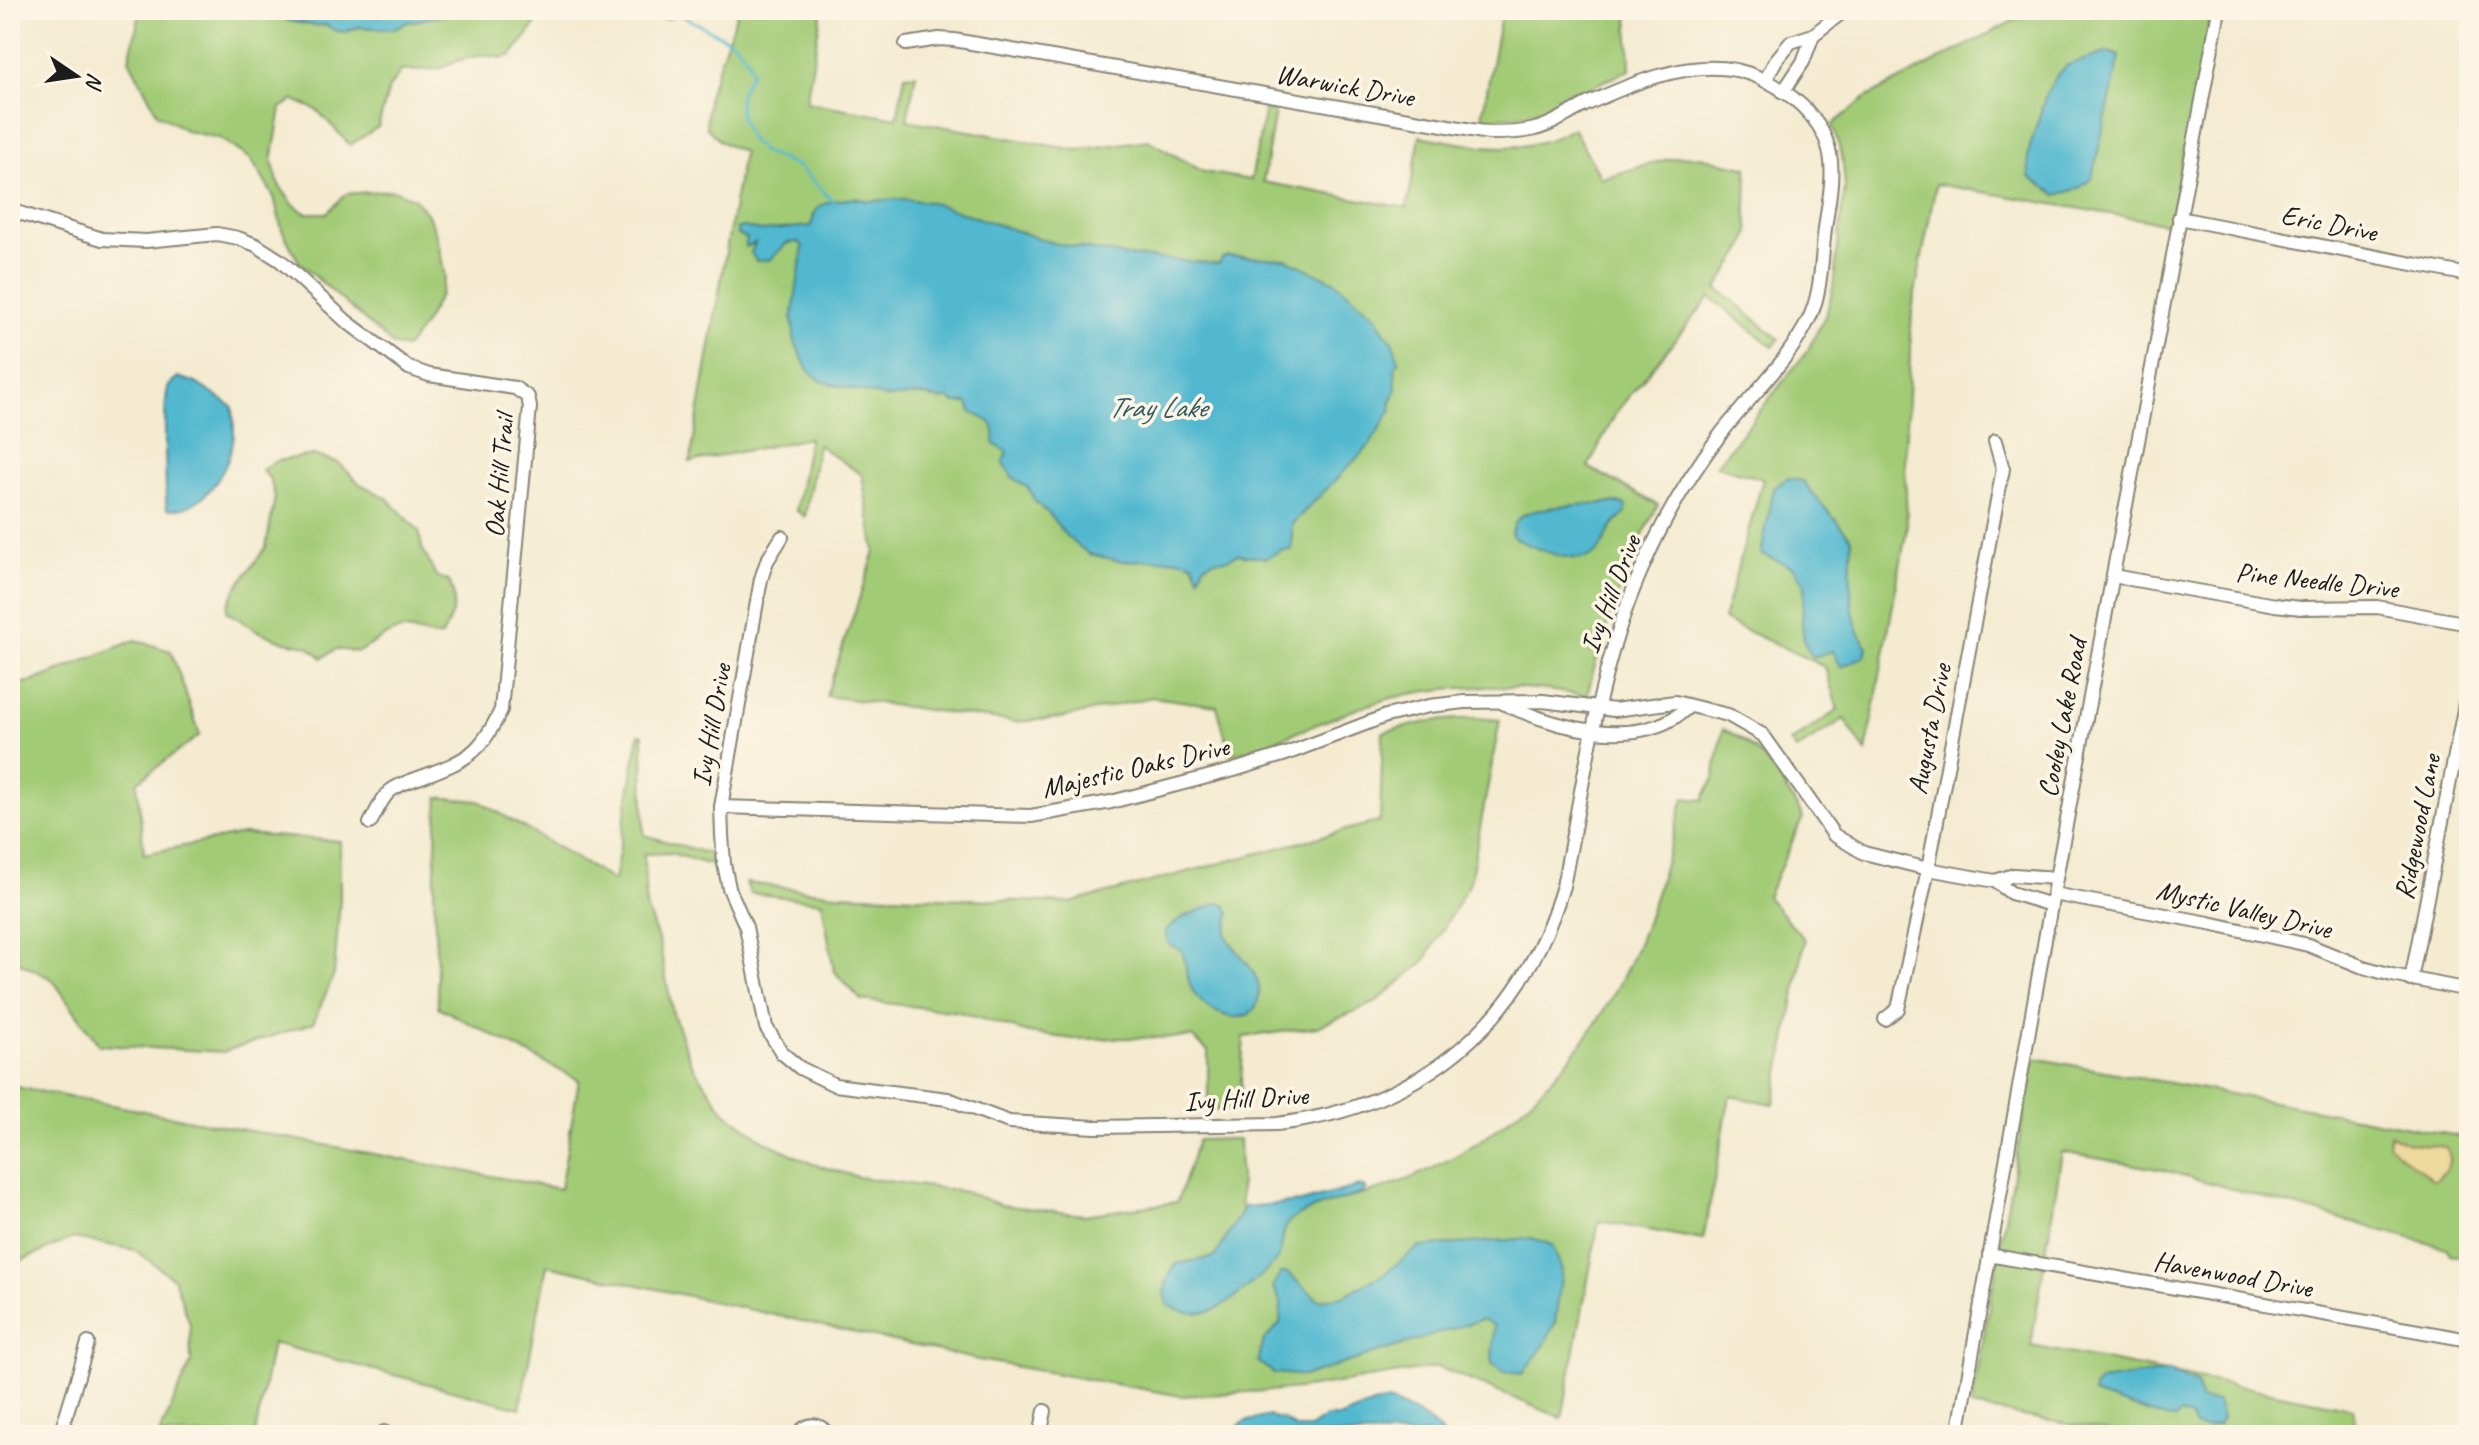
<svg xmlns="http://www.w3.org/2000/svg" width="2479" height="1445" font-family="Caveat,sans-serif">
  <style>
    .green { fill: #a2cb76; stroke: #5f7449; stroke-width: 2 }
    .sand { fill: #eeda9e; stroke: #857b5d; stroke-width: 2 }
    .water { fill: #51b8cf; stroke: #366a76; stroke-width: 2 }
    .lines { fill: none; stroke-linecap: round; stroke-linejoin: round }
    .stream { stroke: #51b8cf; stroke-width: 3 }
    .minor-casing { stroke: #888476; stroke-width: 16 }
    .minor { stroke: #fff; stroke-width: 12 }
    .labels { text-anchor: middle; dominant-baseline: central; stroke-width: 7; stroke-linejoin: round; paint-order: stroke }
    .street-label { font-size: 28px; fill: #1c1c1c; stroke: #fcf5e5 }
    .water-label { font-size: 30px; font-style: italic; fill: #315a64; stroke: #fcf5e5 }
  </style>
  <rect width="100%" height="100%" fill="#fcf5e5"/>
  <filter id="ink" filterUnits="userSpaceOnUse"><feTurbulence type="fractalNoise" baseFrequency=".0125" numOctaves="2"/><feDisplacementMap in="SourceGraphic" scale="16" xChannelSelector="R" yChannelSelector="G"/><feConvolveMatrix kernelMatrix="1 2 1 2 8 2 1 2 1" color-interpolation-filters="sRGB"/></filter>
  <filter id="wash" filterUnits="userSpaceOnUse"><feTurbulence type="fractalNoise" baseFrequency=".006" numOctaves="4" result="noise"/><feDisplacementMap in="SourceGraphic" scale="32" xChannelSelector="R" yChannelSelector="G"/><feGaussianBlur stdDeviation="1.8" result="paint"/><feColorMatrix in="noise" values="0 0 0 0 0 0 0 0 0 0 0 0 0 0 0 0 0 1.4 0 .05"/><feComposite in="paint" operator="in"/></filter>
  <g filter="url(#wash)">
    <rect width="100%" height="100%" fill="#f4ebd1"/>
    <g class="green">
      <path d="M141 10H256L262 13C275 10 277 14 287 20 292 23 320 26 327 25L336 31H350L358 27 392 29 408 22 471 10H540L534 27 512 55 503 58 482 55 453 62 439 69 401 71 389 88 378 127 350 145 317 110 294 100 281 108 272 161 279 185 292 203 305 213H327L346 194 393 190 414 198 427 213 437 236 445 277 440 295 423 326 406 348 394 346 299 262 282 230 274 197 251 159 219 138 187 131 157 113 129 59Z"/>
      <path d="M607 10H675L671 18C648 20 629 17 607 10Z"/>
      <path d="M738 10H822L806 102 897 118 905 75 916 74 907 120 1076 150 1148 140 1204 172 1251 180 1265 109 1275 111 1263 182 1407 208 1420 136C1473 146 1525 158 1573 128L1601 178C1627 172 1653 161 1680 157 1703 154 1725 165 1747 167L1746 206 1749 233 1744 247 1717 288 1779 339 1773 347 1710 297 1617 411 1588 467 1658 505C1626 566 1603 629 1587 696 1517 683 1437 682 1368 705 1322 721 1278 742 1230 755L1217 706 1152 697 1061 718 1015 722 826 696 875 552 862 475 818 445 805 517 796 510 809 438 690 462 743 152 721 142 706 127 708 96Z"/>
      <path d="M1502 10H1628L1630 70C1579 89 1539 123 1482 117Z"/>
      <polygon points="2034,10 2212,10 2169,224 1936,184 1912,309 1905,461 1907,528 1866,752 1844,719 1796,750 1790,742 1838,710 1825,667 1723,620 1763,479 1716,466 1808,350 1827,312 1833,288 1845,186 1842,156 1832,125 1867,97"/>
      <path d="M313 455 339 463 360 484 387 498 419 531 422 548 436 576 449 581C459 602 452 616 442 636 430 639 416 630 404 630 387 630 373 646 357 652L336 649 322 658 308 646 285 642 258 631 227 612V606L237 587 266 547 275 497 270 479 262 470 276 461Z"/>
      <polygon points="135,640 171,651 200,735 137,782 144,854 243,834 340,841 340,899 334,975 313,1023 223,1052 99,1045 52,979 10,958 10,685 34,681"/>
      <polygon points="1476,718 1500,720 1470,882 1424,962 1375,1003 1317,1027 1244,1037 1239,1110 1208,1110 1208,1051 1192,1037 1073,1039 1029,1033 959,1012 861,1000 834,971 822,902 750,893 746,883 837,894 1070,903 1380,821 1383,732 1432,721"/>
      <path d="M1723 729C1763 746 1781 781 1803 817L1767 897 1805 940 1774 1104 1730 1096 1703 1240 1599 1221 1562 1418 1438 1367 1299 1389 1182 1396 979 1360 547 1265 520 1408 272 1343 255 1435H159L191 1363 190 1324 174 1279 135 1250 73 1238 20 1261 10 1279V1086L560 1189 579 1080 438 1007 434 896 438 797 479 801 614 881 639 734 643 735 644 835 710 854 711 865 671 853 644 854 646 907 659 942 673 1014 691 1063 725 1112 766 1142 813 1164 858 1177 966 1192 1001 1205 1084 1215 1177 1202 1198 1140 1239 1139 1241 1213C1281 1209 1321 1206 1361 1195 1497 1159 1601 1051 1647 920 1661 881 1672 839 1684 798L1703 800 1714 778Z"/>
      <polygon points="2034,1058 2469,1138 2469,1258 2451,1255 2446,1248 2163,1170 2062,1152 2031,1346 2353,1408 2357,1433 2364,1435 2129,1435 1971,1407"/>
    </g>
    <path class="sand" d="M2390 1134 2408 1143 2446 1147 2450 1156 2447 1169 2436 1180H2432C2418 1164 2400 1160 2388 1143Z"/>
    <g class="water">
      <path d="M256 10H471L408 22 392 29 358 27 344 32 336 31 326 25C320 26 291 22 287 20 277 14 275 10 262 14Z"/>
      <polygon points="2108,52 2120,56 2092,178 2078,189 2057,195 2029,177 2028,154 2046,94 2056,77 2067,65"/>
      <path d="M855 198 867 201 904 199 930 202 1053 243 1127 256 1219 264 1222 258 1227 256 1286 259 1334 281 1377 317 1381 327 1392 341 1399 361 1395 368 1396 391 1390 403 1392 409 1370 445 1292 524V550H1282L1266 558 1238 554 1228 559 1214 560 1204 565 1199 577 1193 563 1179 559 1120 561 1089 554 1067 537 1049 514 1035 502 1029 489 1012 477 1003 461 1007 452 994 444C996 418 989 423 971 412L968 403H955L948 398 942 400 921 395 887 398 821 381 807 369 795 342 792 320 803 246 798 242 787 243 770 260 756 261 751 253 755 243 746 247V238L737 234V228L744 227 761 231 811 226C813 221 813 216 815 212 820 200 844 200 855 198Z"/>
      <path d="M178 377 196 383 233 407C233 416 234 425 234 433 232 466 204 514 167 509L166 499C166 478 162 398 169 386 170 384 176 379 178 377Z"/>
      <path d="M1788 478 1802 481 1852 539C1850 571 1847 619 1867 647L1865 656 1841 667 1833 651 1812 657 1804 642 1802 622 1805 584 1793 567 1761 554 1774 488Z"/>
      <path d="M1613 502 1626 505V513C1608 528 1611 530 1600 549 1585 572 1534 547 1515 539L1511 533C1513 527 1514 521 1520 517 1534 505 1591 505 1613 502Z"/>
      <path d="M1218 903 1226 905 1230 913 1226 935C1235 953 1261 971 1259 994 1256 1032 1212 1016 1197 997 1187 986 1186 964 1182 950L1169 945 1165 931 1183 917Z"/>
      <path d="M1359 1186 1366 1188 1363 1193C1341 1201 1313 1206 1293 1219 1279 1227 1285 1246 1278 1258 1271 1268 1260 1277 1251 1284 1225 1307 1202 1324 1168 1305 1161 1289 1168 1278 1176 1264L1215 1257 1244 1207 1301 1202Z"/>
      <polygon points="1532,1238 1552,1245 1562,1270 1555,1323 1543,1347 1522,1374 1504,1372 1492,1363 1494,1326 1483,1319 1305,1376 1274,1373 1258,1362 1264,1340 1280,1324 1281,1303 1273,1286 1281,1273 1288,1273 1319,1300 1343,1296 1384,1274 1419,1247"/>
      <polygon points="2170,1371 2172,1374 2197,1383 2200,1400 2217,1401 2222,1418 2218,1425 2205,1428 2195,1427 2190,1418 2180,1414 2176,1419 2165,1418 2093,1394 2095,1386 2100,1381"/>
      <path d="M1388 1401C1409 1408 1429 1419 1443 1435H1230L1229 1433 1244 1422 1269 1416 1284 1420 1295 1428H1310L1326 1417H1341L1373 1404Z"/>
    </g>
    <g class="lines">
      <polyline class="stream" points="671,10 735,43 747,58 752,71 741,91 739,100 741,119 750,140 762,151 799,167 833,201"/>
    </g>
  </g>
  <g filter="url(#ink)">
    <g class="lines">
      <g class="minor-casing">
        <g id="minor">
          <polyline points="1765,81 1776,60 1791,42 1813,35 1845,10"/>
          <polyline points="1783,92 1803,62 1813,35"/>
          <path d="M10 210 102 239 146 241 217 234 238 238 256 245 281 261 346 321 409 368 429 375 515 388 528 397 530 407 501 710C480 754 468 759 424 776 413 780 399 784 390 791 381 799 376 813 370 823"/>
          <polyline points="2179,218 2469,275"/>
          <path d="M782 537 767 561 761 579 721 807 722 835 724 864 729 888 746 927 766 1027 782 1053 800 1068 835 1085 948 1099 1009 1122 1095 1127 1277 1124C1420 1107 1522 1025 1563 886 1585 779 1597 671 1641 571 1661 524 1689 476 1720 435 1747 400 1789 360 1808 321 1821 296 1821 265 1824 238 1826 212 1835 181 1830 154 1822 112 1776 79 1736 70 1686 60 1630 84 1585 105 1567 114 1551 126 1531 130 1517 133 1503 133 1489 133L954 40 939 39 906 44"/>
          <polyline points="2113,576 2275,605 2301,608 2377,607 2469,624"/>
          <path d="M1503 703C1555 728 1641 752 1688 707"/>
          <polyline points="721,807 1031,816 1111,802 1234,770 1286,754 1386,716 1429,706 1465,702 1543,701 1614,710 1675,702 1728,715 1763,735 1834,835 1864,853 1928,869 1995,881 2014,875 2056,878"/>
          <polyline points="1995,881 2011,893 2051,905"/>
          <polyline points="2053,894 2209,923 2308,945 2363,967 2392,975 2469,990"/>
          <polyline points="2411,980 2469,684"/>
          <polyline points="1885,1019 1898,1009 1928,869 2003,469 1995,441"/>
          <polyline points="1989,1255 2469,1340"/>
          <polyline points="60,1435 88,1343"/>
          <polyline points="384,1435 384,1432"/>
          <path d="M798 1435C806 1422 820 1422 828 1435"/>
          <polyline points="1040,1435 1045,1411"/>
          <polyline points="1958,1435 2051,905 2219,10"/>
        </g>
      </g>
      <use href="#minor" class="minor"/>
    </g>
  </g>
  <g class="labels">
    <g class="street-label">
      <text transform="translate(1345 85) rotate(10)">Warwick Drive</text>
      <text transform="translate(2329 223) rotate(11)">Eric Drive</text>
      <text transform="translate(499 476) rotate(-85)">Oak Hill Trail</text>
      <text transform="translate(2317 580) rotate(6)">Pine Needle Drive</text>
      <text transform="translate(1610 594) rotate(-69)">Ivy Hill Drive</text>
      <text transform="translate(2062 718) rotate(-79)">Cooley Lake Road</text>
      <text transform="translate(711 725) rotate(-80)">Ivy Hill Drive</text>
      <text transform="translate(1929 729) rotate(-79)">Augusta Drive</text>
      <text transform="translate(1135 767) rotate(-13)">Majestic Oaks Drive</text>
      <text transform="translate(2417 827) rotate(-79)">Ridgewood Lane</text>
      <text transform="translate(2244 909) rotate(13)">Mystic Valley Drive</text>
      <text transform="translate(1246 1098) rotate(-3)">Ivy Hill Drive</text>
      <text transform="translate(2233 1274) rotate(10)">Havenwood Drive</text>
    </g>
    <g class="water-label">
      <text x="1157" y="407">Tray Lake</text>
    </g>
  </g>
  <rect width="2479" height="1445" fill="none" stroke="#fcf5e5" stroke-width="40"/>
  <g transform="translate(76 76) rotate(103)" stroke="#fcf5e5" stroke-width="6" paint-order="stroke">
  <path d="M0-6L14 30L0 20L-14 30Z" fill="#1c1c1c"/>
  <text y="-12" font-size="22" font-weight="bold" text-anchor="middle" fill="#1c1c1c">N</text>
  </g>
</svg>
